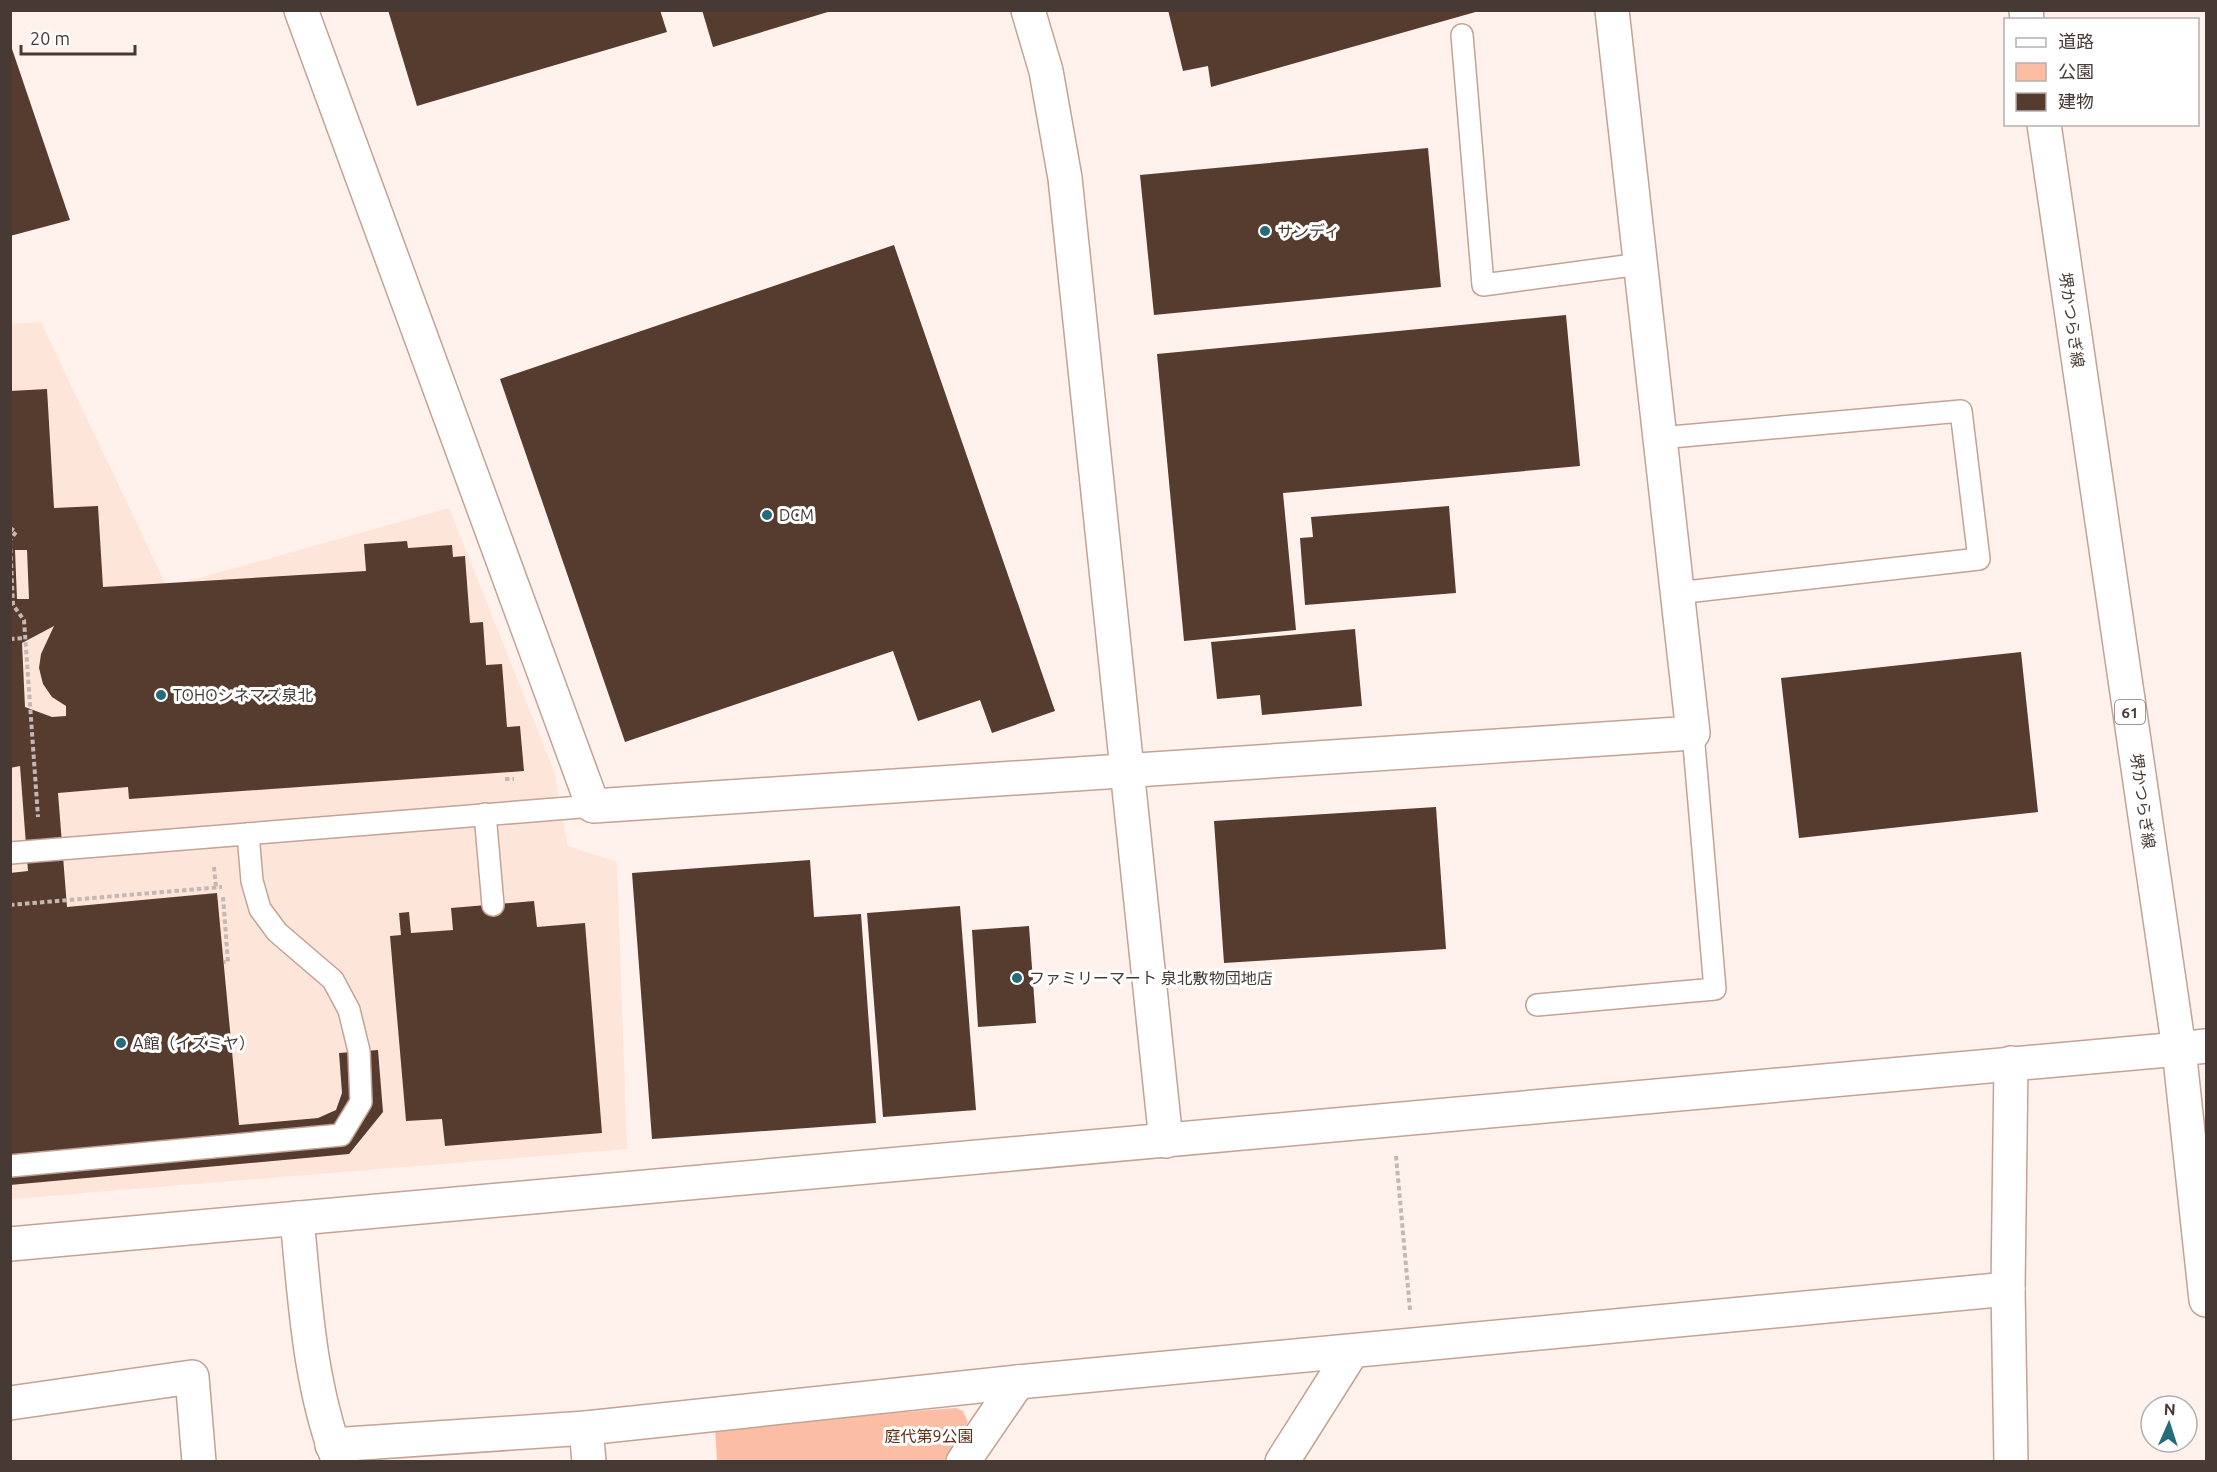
<svg xmlns="http://www.w3.org/2000/svg" width="2217" height="1472" font-family="Ubuntu,'Noto Sans JP',sans-serif">
  <style>
    .built { fill: #fee5da }
    .green { fill: #fbbea4 }
    .building { fill: #563b2f; fill-rule: evenodd }
    .lines { fill: none; stroke-linecap: round; stroke-linejoin: round }
    .service-casing { stroke: #c3a395; stroke-width: 24 }
    .minor-casing { stroke: #c3a395; stroke-width: 36 }
    .tertiary-casing { stroke: #c3a395; stroke-width: 36 }
    .primary-casing { stroke: #c3a395; stroke-width: 36 }
    .path { stroke: #c5b7b1; stroke-width: 4; stroke-dasharray: 4.5 3; stroke-linecap: butt }
    .service { stroke: #fff; stroke-width: 21 }
    .minor { stroke: #fff; stroke-width: 33 }
    .tertiary { stroke: #fff; stroke-width: 33 }
    .primary { stroke: #fff; stroke-width: 33 }
    .poi-dot { fill: #266b7b; stroke: #fff; stroke-width: 2 }
    .labels { text-anchor: middle; dominant-baseline: central; stroke-width: 6; stroke-linejoin: round; paint-order: stroke }
    .shield { fill: #fff; stroke: #7e7471; stroke-width: 1.5 }
    .shield-label { font-size: 15px; font-weight: bold; fill: #473934 }
    .poi-label { font-size: 16px; fill: #473934; stroke: #fff; text-anchor: start }
    .street-label { font-size: 16px; fill: #473934; stroke: #fff }
    .park-label { font-size: 16px; fill: #612c13; stroke: #fff }
  </style>
  <rect width="100%" height="100%" fill="#fff1eb"/>
  <polygon class="built" points="41,322 167,587 449,508 554,771 568,846 617,862 627,1149 11,1199 10,324"/>
  <polygon class="green" points="956,1408 963,1411 968,1422 943,1462 717,1461 715,1427"/>
  <g class="building">
    <polygon points="388,10 660,10 667,32 417,106"/>
    <polygon points="702,10 831,10 831,11 713,47"/>
    <polygon points="1168,10 1479,10 1479,11 1211,87 1208,66 1183,71"/>
    <polygon points="10,43 70,220 10,236"/>
    <polygon points="1428,148 1441,287 1154,315 1140,175"/>
    <polygon points="894,245 1055,711 992,733 980,700 918,721 893,651 625,742 500,379"/>
    <polygon points="1566,315 1580,466 1283,493 1296,630 1184,641 1157,354"/>
    <path d="M47 389 54 508 98 506 103 587 366 571 364 544 407 541 408 548 452 545 453 557 465 556 470 623 483 622 486 665 502 664 507 727 520 726 524 771 129 799 128 787 58 793 67 907 217 893 239 1125 318 1118 336 1110 342 1093 339 1053 378 1050 383 1112 349 1154 10 1185V873L28 871 20 766 10 768V391ZM15 550H27L29 599H17ZM54 626 41 654 39 668 43 684 52 697 66 706V716L52 717 25 707 22 643Z"/>
    <polygon points="1449,506 1456,593 1305,605 1300,538 1313,537 1311,517"/>
    <polygon points="1355,629 1362,706 1262,715 1260,695 1217,699 1211,642"/>
    <polygon points="2021,652 2038,812 1799,838 1781,678"/>
    <polygon points="1436,807 1446,949 1224,963 1214,821"/>
    <polygon points="810,860 814,917 861,914 876,1123 652,1139 632,873"/>
    <polygon points="534,901 537,927 585,923 602,1133 445,1146 442,1119 406,1121 390,936 401,935 399,913 409,912 411,933 453,930 451,908"/>
    <polygon points="960,906 976,1110 883,1117 867,913"/>
    <polygon points="1029,926 1036,1023 978,1027 972,930"/>
  </g>
  <g class="lines">
    <g class="service-casing">
      <g id="service">
        <polyline points="1462,35 1483,285 1640,264"/>
        <polyline points="1660,438 1961,411 1979,559 1677,593"/>
        <polyline points="485,814 493,905"/>
        <polyline points="10,853 593,806"/>
        <polyline points="1537,1005 1715,989 1693,733"/>
        <polyline points="10,1166 341,1135 361,1102 359,1051 349,1010 333,980 277,932 260,909 252,881 248,834"/>
      </g>
    </g>
    <g class="minor-casing">
      <g id="minor">
        <polyline points="2179,1049 2206,1046"/>
        <polyline points="2011,1063 2008,1289 2011,1462"/>
        <polyline points="10,1403 192,1377 199,1462"/>
        <polyline points="586,1428 589,1462"/>
        <polyline points="332,1445 586,1428 1018,1382 2008,1289"/>
        <polyline points="963,1462 1018,1382"/>
        <polyline points="1282,1462 1351,1353"/>
      </g>
    </g>
    <g class="tertiary-casing">
      <g id="tertiary">
        <polyline points="301,10 593,806 1693,733 1612,10"/>
        <polyline points="1028,10 1046,71 1065,178 1166,1141"/>
        <path d="M297 1218C305 1301 309 1383 339 1462"/>
        <polyline points="10,1244 2179,1049"/>
      </g>
    </g>
    <g class="primary-casing">
      <g id="primary">
        <polyline points="2026,10 2027,20"/>
        <polyline points="2044,124 2179,1049 2206,1300"/>
      </g>
    </g>
    <g class="path">
      <polyline points="10,528 16,532 10,540"/>
      <polyline points="10,541 13,605 24,620 38,817"/>
      <polyline points="10,639 25,638"/>
      <polyline points="505,779 514,779"/>
      <polyline points="214,867 216,887"/>
      <polyline points="223,897 228,962 224,962"/>
      <polyline points="10,905 222,887"/>
      <polyline points="1396,1156 1410,1310"/>
    </g>
    <use href="#service" class="service"/>
    <use href="#minor" class="minor"/>
    <use href="#tertiary" class="tertiary"/>
    <use href="#primary" class="primary"/>
  </g>
  <g class="poi-dot">
    <circle cx="1265" cy="231" r="6"/>
    <circle cx="767" cy="515" r="6"/>
    <circle cx="161" cy="695" r="6"/>
    <circle cx="1017" cy="978" r="6"/>
    <circle cx="121" cy="1043" r="6"/>
  </g>
  <g class="labels">
    <rect class="shield" x="2115" y="700" width="30" height="24" rx="4.5"/>
    <g class="shield-label">
      <text x="2130" y="712">61</text>
    </g>
    <g class="poi-label">
      <text x="1277" y="231">サンディ</text>
      <text x="779" y="515">DCM</text>
      <text x="173" y="695">TOHOシネマズ泉北</text>
      <text x="1029" y="978">ファミリーマート 泉北敷物団地店</text>
      <text x="133" y="1043">A館（イズミヤ）</text>
    </g>
    <g class="street-label">
      <text transform="translate(2072 320) rotate(82)">堺かつらぎ線</text>
      <text transform="translate(2143 801) rotate(82)">堺かつらぎ線</text>
    </g>
    <g class="park-label">
      <text x="929" y="1436">庭代第9公園</text>
    </g>
  </g>
  <rect width="2217" height="1472" fill="none" stroke="#473934" stroke-width="24"/>
  <rect x="2004" y="18" width="195" height="108" fill="#ffffff" stroke="#b5b0ae" stroke-width="1.5"/>
  <rect x="2016" y="38" width="30" height="9" fill="#ffffff" stroke="#b5b0ae" stroke-width="1.5"/>
  <text x="2058" y="48" font-size="18" fill="#473934">道路</text>
  <rect x="2016" y="63" width="30" height="18" fill="#fbbea4" stroke="#b5b0ae" stroke-width="1.5"/>
  <text x="2058" y="78" font-size="18" fill="#473934">公園</text>
  <rect x="2016" y="93" width="30" height="18" fill="#563b2f" stroke="#b5b0ae" stroke-width="1.5"/>
  <text x="2058" y="108" font-size="18" fill="#473934">建物</text>
  <g transform="translate(2169 1424) rotate(3)"><circle r="28" fill="#ffffff" stroke="#b5b0ae" stroke-width="1.5"/>
  <path d="M0-4.5L10 22L0 15L-10 22Z" fill="#266b7b"/>
  <text y="-9" font-size="16" font-weight="bold" text-anchor="middle" fill="#473934">N</text>
  </g>
  <path d="M21 45v9h114v-9" fill="none" stroke="#473934" stroke-width="3"/>
  <text x="30" y="45" font-size="18" fill="#473934" stroke="#ffffff" stroke-width="4.5" paint-order="stroke">20 m</text>
</svg>
